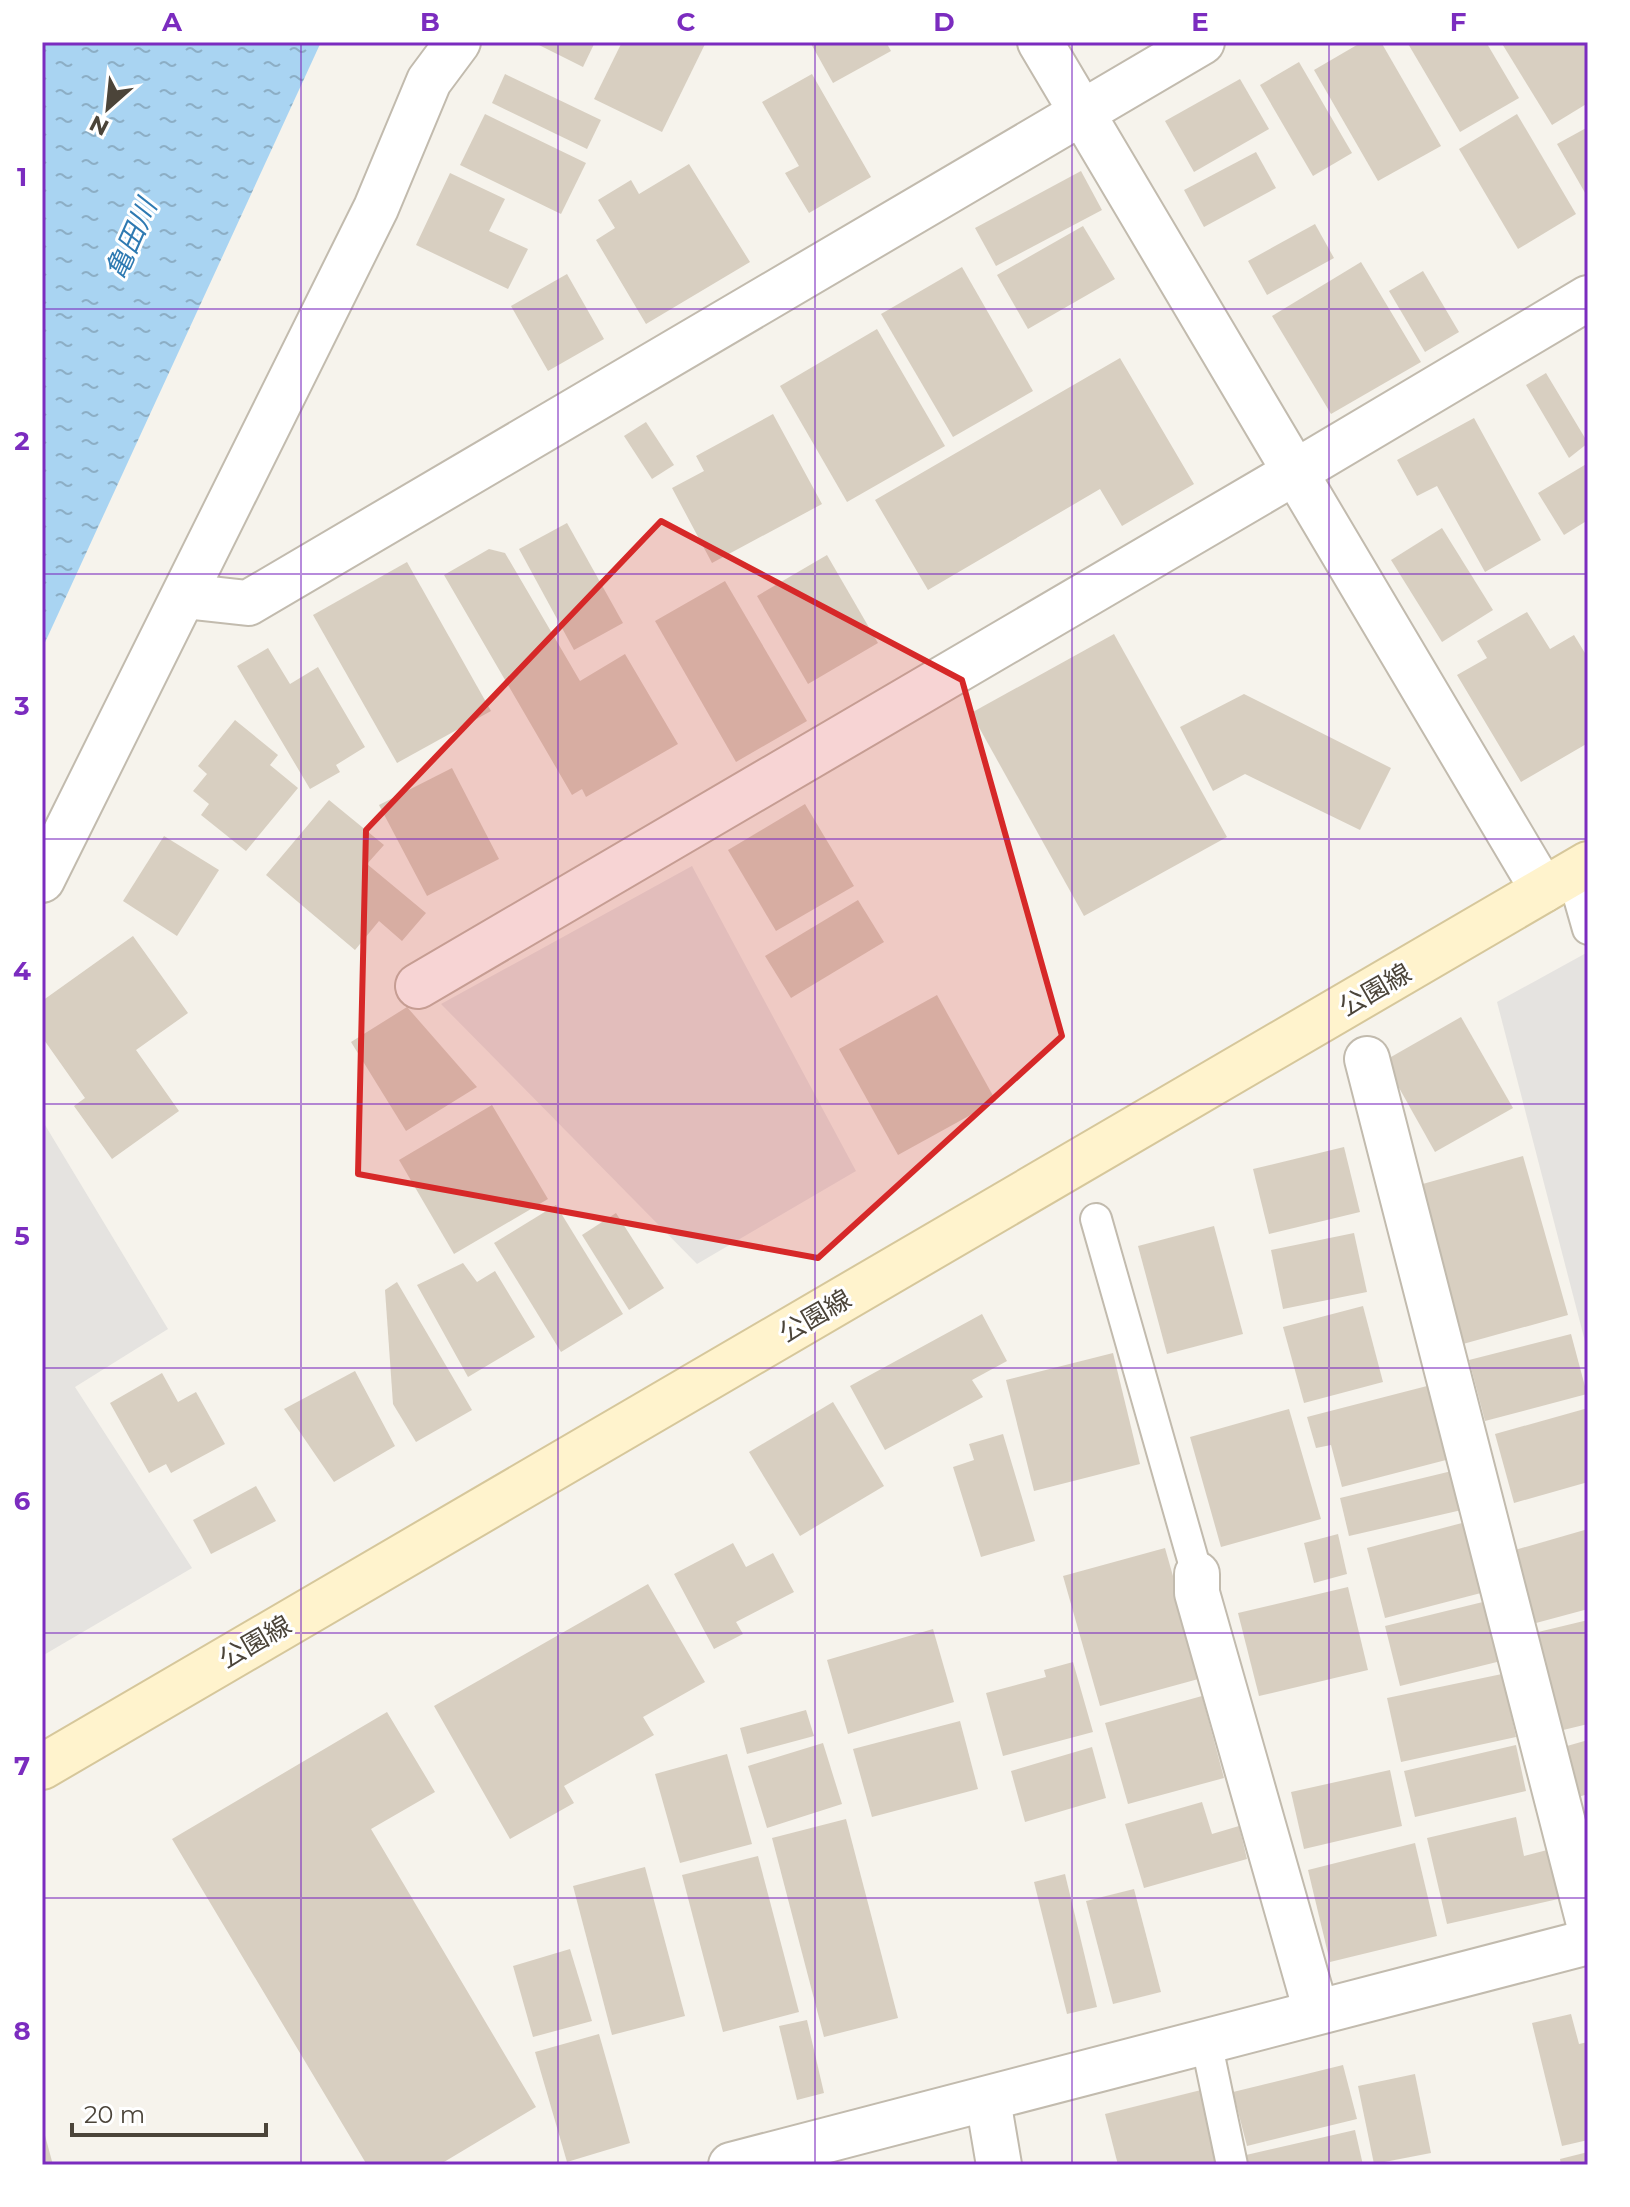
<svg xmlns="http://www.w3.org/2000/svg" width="1630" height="2207" font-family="Montserrat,'Noto Sans JP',sans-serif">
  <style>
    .parking { fill: #e5e3e0 }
    .water { fill: url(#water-ripples) }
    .building { fill: #d8cfc1 }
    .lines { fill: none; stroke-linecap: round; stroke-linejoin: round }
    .lane-casing { stroke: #c2bbae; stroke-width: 34 }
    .street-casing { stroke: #c2bbae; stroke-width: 48 }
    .secondary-casing { stroke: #d6c79b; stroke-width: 48 }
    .lane { stroke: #fff; stroke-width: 30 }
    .street { stroke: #fff; stroke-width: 44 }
    .secondary { stroke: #fff3cd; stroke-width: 44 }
    .marked { fill: #d62828; fill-opacity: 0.2; stroke: #d62828; stroke-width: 6; stroke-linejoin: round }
    .grid { fill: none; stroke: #7b2cbf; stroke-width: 2; stroke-opacity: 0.55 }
    .labels { text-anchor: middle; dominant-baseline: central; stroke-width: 6; stroke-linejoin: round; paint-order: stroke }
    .street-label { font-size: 26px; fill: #4b4439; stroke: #fff }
    .water-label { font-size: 28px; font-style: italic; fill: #2e7ab2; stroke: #fff }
    .neatline { fill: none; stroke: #7b2cbf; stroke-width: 3 }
    .grid-label { font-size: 26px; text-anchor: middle; font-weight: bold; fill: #7b2cbf }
  </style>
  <defs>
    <pattern id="water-ripples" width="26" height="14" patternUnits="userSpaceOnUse" patternTransform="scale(2)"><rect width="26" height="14" fill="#a9d4f2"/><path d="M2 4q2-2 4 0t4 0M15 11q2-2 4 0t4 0" fill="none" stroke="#8caec5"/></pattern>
  </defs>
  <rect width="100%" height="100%" fill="#f6f3ec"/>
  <g class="parking">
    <polygon points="692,866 856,1171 697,1264 441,1004"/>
    <polygon points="1588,952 1588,1353 1497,1002"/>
    <polygon points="42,1120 168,1329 75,1387 192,1568 42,1656"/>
  </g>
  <polygon class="water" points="42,42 321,42 42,649"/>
  <g class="building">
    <polygon points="533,42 595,42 583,67"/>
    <polygon points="622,42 706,42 662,132 594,99"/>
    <polygon points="810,42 886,42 891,51 833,83"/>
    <polygon points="1362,42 1381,42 1441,146 1378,181 1314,70"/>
    <polygon points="1407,42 1486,42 1519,98 1460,132"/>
    <polygon points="1501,42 1588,42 1588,103 1552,125"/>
    <polygon points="1299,62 1352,153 1313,176 1260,85"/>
    <polygon points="505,74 601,120 587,149 492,103"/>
    <polygon points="812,74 871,177 809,213 785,173 799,166 762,102"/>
    <polygon points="1240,79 1269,129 1194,172 1165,121"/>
    <polygon points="485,114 586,163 561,214 460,165"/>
    <polygon points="1517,114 1576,214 1518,249 1459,149"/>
    <polygon points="1588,127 1588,198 1557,144"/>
    <polygon points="1256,152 1276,188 1204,227 1184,190"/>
    <polygon points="689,164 750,262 646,324 596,240 615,228 598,200 631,180 639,194"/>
    <polygon points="1081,171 1102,210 996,266 975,228"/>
    <polygon points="450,173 505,199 489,231 528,249 508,289 416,245"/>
    <polygon points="1315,224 1334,258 1267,295 1248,261"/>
    <polygon points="1083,226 1115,279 1028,329 997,275"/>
    <polygon points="1361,262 1421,362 1331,414 1272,316"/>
    <polygon points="962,267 1033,391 953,437 881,314"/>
    <polygon points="1423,271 1459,332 1425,352 1389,291"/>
    <polygon points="567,274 604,339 548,371 511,306"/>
    <polygon points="877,329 945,446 847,502 780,386"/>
    <polygon points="1120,358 1194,484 1122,526 1100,489 928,590 875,500"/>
    <polygon points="1546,373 1588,443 1569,458 1526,385"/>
    <polygon points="773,414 822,504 712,563 672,488 704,471 696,456"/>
    <polygon points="1474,418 1541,540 1485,572 1437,486 1417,496 1397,460"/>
    <polygon points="646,422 674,465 652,479 624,436"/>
    <polygon points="1588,463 1588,520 1564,535 1538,493"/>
    <polygon points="567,523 623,623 574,650 519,549"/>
    <polygon points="1442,528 1493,610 1442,642 1391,560"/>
    <polygon points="489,549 505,553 580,681 625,654 678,744 586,797 582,789 572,795 444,575"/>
    <polygon points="827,555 878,643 808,684 757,596"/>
    <polygon points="407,562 491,711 397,763 313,615"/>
    <polygon points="725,581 807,721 736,762 655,621"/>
    <polygon points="1527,612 1550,649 1574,635 1588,658 1588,743 1521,782 1457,675 1487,658 1477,641"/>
    <polygon points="1114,634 1227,837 1084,916 971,713"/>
    <polygon points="268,648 290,684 318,667 365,747 336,765 340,772 310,789 237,666"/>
    <polygon points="1244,694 1391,768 1360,830 1245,774 1213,791 1180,727"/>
    <polygon points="235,720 278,755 270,765 298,788 246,851 201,815 209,804 193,791 207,774 198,766"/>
    <polygon points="452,768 499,859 427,896 379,805"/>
    <polygon points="329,800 384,845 367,864 426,913 402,941 379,921 355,950 266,875"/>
    <polygon points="805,804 854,886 776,931 728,850"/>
    <polygon points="164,836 219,870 177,936 123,901"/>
    <polygon points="858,900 884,942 791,998 765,956"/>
    <polygon points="133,936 188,1013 136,1050 179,1111 112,1159 74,1106 85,1098 42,1037 42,1001"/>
    <polygon points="937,995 996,1101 898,1155 839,1049"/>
    <polygon points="407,1007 477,1087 406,1131 351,1042"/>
    <polygon points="1461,1017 1513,1108 1435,1152 1384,1061"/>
    <polygon points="492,1105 548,1199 454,1254 399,1160"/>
    <polygon points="1344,1147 1360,1212 1269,1234 1253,1169"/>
    <polygon points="1523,1156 1568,1315 1463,1344 1419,1185"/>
    <polygon points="556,1205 623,1314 561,1352 494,1243"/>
    <polygon points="616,1213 664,1288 629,1310 582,1235"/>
    <polygon points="1214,1226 1243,1334 1167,1354 1138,1246"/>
    <polygon points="1354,1233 1367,1292 1283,1309 1271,1250"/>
    <polygon points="463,1263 477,1282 495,1271 535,1337 468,1377 417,1285"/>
    <polygon points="397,1282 472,1410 416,1442 393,1404 385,1290"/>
    <polygon points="1363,1306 1383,1382 1304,1403 1283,1327"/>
    <polygon points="982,1314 1007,1361 972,1380 983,1397 885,1450 850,1386"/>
    <polygon points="1571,1334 1587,1394 1485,1421 1469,1360"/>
    <polygon points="1113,1353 1140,1464 1034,1491 1006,1380"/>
    <polygon points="355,1371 395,1446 334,1482 284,1409"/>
    <polygon points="162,1373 178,1402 196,1392 225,1444 171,1473 166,1464 149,1473 110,1403"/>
    <polygon points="1427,1386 1446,1460 1342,1487 1331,1445 1316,1448 1307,1417"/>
    <polygon points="833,1402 884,1486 800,1536 749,1452"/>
    <polygon points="1588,1408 1588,1482 1514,1503 1495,1434"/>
    <polygon points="1289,1409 1321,1519 1221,1547 1190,1437"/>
    <polygon points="1003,1434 1035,1541 981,1557 953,1467 974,1460 969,1444"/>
    <polygon points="1456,1470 1466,1509 1349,1536 1340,1498"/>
    <polygon points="256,1486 276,1521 211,1554 193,1520"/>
    <polygon points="1462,1523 1481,1593 1385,1618 1367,1548"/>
    <polygon points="1588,1529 1588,1609 1536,1623 1515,1550"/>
    <polygon points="1338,1534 1347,1574 1314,1583 1304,1543"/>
    <polygon points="733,1543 746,1567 773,1553 794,1592 736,1622 743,1634 714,1649 674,1574"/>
    <polygon points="1165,1548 1202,1678 1100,1706 1063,1576"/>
    <polygon points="648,1584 705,1682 643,1717 654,1735 564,1786 574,1803 510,1839 434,1706"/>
    <polygon points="1348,1587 1368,1670 1259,1696 1238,1613"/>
    <polygon points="1491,1600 1505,1660 1400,1686 1385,1626"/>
    <polygon points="1588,1620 1588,1724 1559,1731 1534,1633"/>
    <polygon points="933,1629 954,1702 848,1734 827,1660"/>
    <polygon points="1073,1662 1093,1732 1003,1756 986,1693 1046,1677 1044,1670"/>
    <polygon points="1502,1674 1516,1737 1401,1762 1387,1698"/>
    <polygon points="1202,1696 1224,1778 1128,1804 1105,1723"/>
    <polygon points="806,1710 814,1736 747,1754 740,1728"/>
    <polygon points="387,1712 435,1792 371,1829 536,2107 439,2165 367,2165 172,1839"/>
    <polygon points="960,1721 978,1789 872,1817 853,1749"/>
    <polygon points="1588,1740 1588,1794 1575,1798 1560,1748"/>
    <polygon points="823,1743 842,1804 767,1828 748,1766"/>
    <polygon points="1516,1745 1526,1791 1415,1817 1404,1771"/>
    <polygon points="1092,1747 1106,1798 1025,1822 1011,1771"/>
    <polygon points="727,1754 752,1844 680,1863 655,1774"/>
    <polygon points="1390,1770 1402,1826 1304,1849 1291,1792"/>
    <polygon points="1202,1802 1212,1834 1239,1826 1247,1859 1144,1888 1125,1824"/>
    <polygon points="1516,1817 1524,1856 1555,1848 1567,1897 1447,1924 1427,1838"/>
    <polygon points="846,1819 898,2018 824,2037 772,1838"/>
    <polygon points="1415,1843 1437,1936 1330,1962 1308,1870"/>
    <polygon points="758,1856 799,2012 723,2032 682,1875"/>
    <polygon points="645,1867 685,2016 612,2035 573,1886"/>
    <polygon points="1065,1874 1097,2007 1067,2014 1034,1882"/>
    <polygon points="1134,1889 1161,1992 1113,2004 1086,1901"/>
    <polygon points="570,1949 592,2021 533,2037 513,1966"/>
    <polygon points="1571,2014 1579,2044 1588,2042 1588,2140 1562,2146 1532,2023"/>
    <polygon points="807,2020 824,2093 797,2100 779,2026"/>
    <polygon points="599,2034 630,2143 567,2162 535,2052"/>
    <polygon points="1343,2065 1357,2119 1247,2146 1233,2092"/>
    <polygon points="1415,2074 1431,2153 1374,2164 1358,2086"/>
    <polygon points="1201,2090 1220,2165 1118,2165 1105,2114"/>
    <polygon points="42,2128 43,2128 53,2165 42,2165"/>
    <polygon points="1355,2130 1363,2165 1248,2165 1246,2155"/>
    <polygon points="1588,2152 1588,2165 1561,2165 1560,2159"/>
  </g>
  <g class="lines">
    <g class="lane-casing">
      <g id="lane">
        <polyline points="1572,873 1588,929"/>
        <polyline points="1096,1219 1197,1574"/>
        <polyline points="1206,2041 1232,2165"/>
      </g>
    </g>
    <g class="street-casing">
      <g id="street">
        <polyline points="1040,42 1543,890"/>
        <polyline points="184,596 248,603 1202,42"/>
        <polyline points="42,880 376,208 429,81 458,42"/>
        <polyline points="418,986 1297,471 1588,298"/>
        <polyline points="1367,1059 1588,1920"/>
        <polyline points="1197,1574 1197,1593 1316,2011"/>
        <polyline points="988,2100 999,2165"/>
        <polyline points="731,2165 1588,1942"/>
      </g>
    </g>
    <g class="secondary-casing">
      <polyline id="secondary" points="42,1767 1588,864"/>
    </g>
    <use href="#lane" class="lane"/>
    <use href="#street" class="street"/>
    <use href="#secondary" class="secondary"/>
  </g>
  <path class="marked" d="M661 521 962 680 1062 1036 818 1258 358 1174 366 830Z"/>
  <path class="grid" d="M301 42V2165M558 42V2165M815 42V2165M1072 42V2165M1329 42V2165M42 309H1588M42 574H1588M42 839H1588M42 1104H1588M42 1368H1588M42 1633H1588M42 1898H1588"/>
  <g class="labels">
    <g class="street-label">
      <text transform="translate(1375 990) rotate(-30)">公園線</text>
      <text transform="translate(815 1316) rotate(-30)">公園線</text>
      <text transform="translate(255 1642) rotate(-30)">公園線</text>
    </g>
    <g class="water-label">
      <text transform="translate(131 239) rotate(-66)">亀田川</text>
    </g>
  </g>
  <rect width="1630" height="2207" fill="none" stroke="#ffffff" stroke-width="88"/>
  <g transform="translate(108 108) rotate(207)" stroke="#ffffff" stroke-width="6" paint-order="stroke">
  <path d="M0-6L14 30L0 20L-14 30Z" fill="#4b4439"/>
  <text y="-12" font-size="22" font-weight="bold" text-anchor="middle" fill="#4b4439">N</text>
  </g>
  <path d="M72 2123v12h194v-12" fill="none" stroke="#4b4439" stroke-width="4"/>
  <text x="84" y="2123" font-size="24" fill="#4b4439" stroke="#ffffff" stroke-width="6" paint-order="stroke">20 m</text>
  <rect x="44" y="44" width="1542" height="2119" class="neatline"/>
  <g class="grid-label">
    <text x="172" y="31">A</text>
    <text x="430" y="31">B</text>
    <text x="686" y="31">C</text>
    <text x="944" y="31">D</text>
    <text x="1200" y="31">E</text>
    <text x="1458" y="31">F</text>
    <text x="22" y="186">1</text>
    <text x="22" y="450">2</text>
    <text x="22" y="715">3</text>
    <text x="22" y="980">4</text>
    <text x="22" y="1245">5</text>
    <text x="22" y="1510">6</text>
    <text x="22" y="1775">7</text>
    <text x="22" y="2040">8</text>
  </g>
</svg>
